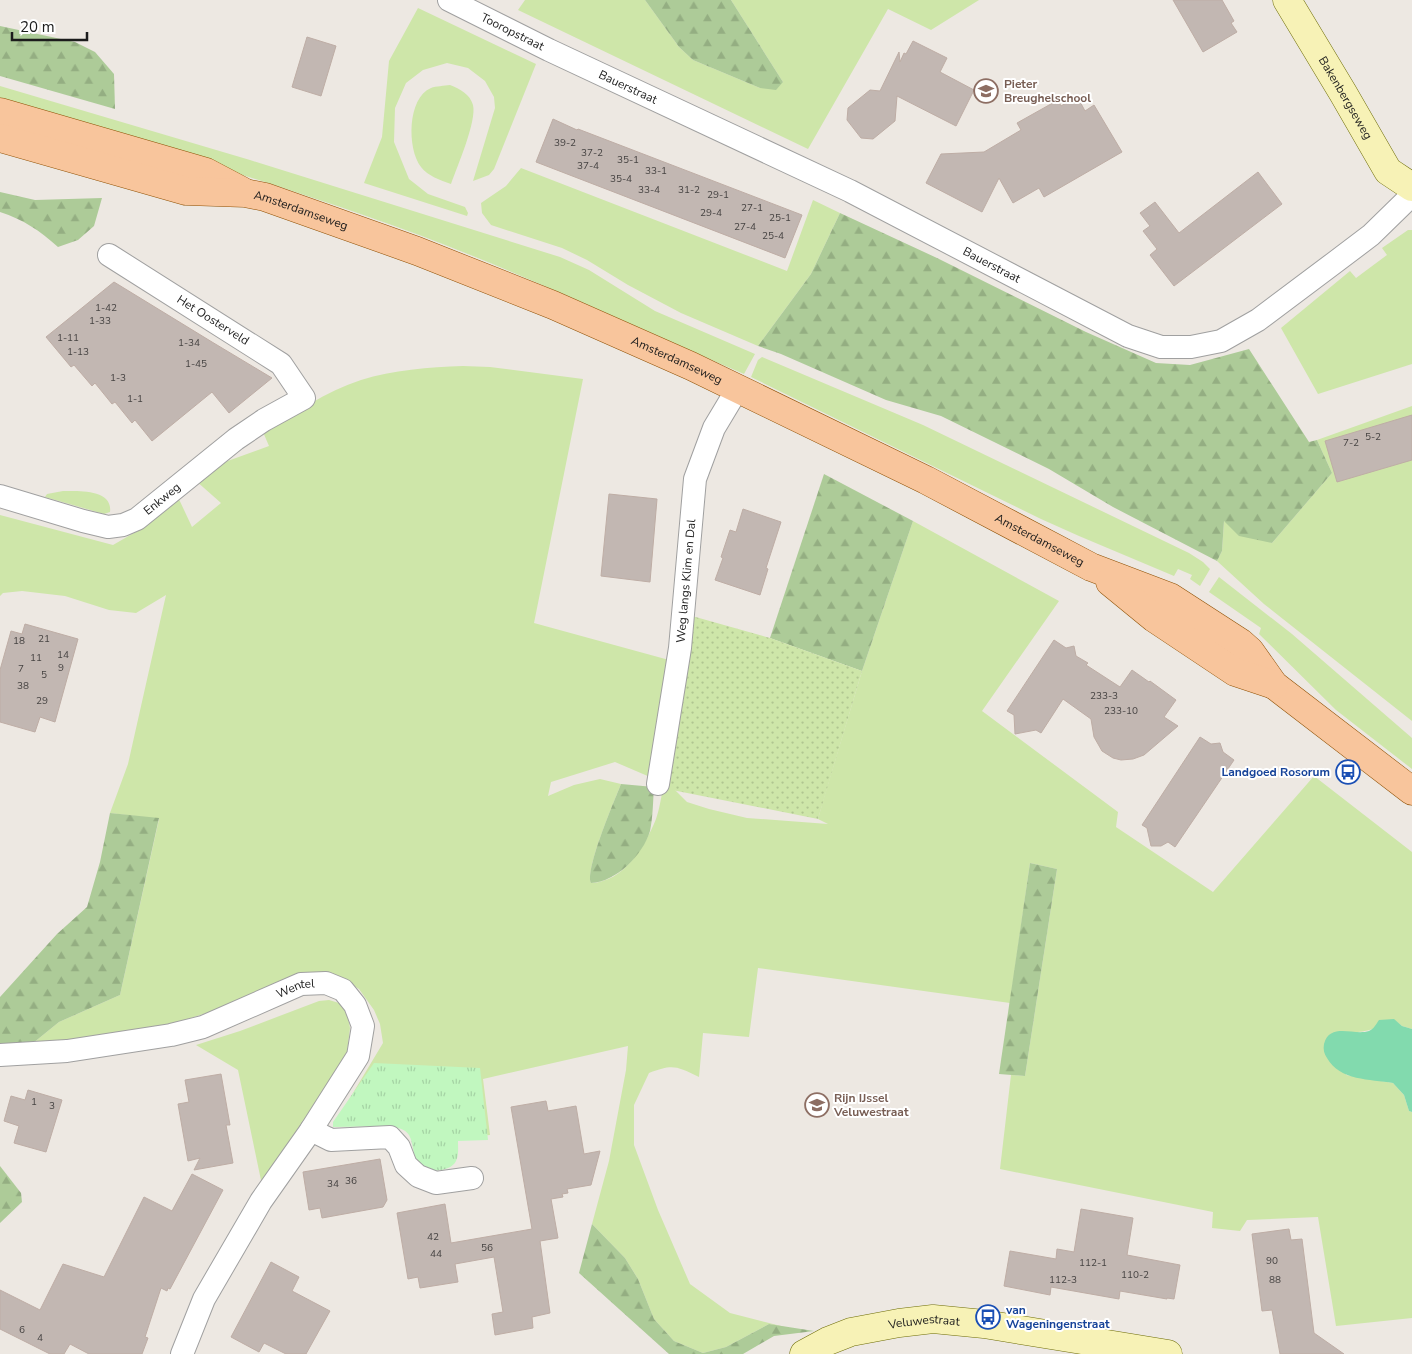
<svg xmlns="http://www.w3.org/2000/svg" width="1412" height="1354" font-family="'Nunito Sans',sans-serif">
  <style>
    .grass { fill: #cee6a9 }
    .forest { fill: url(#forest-firs) }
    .park { fill: url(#park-tufts) }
    .garden { fill: url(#garden-dots) }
    .pitch { fill: #82daae }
    .building { fill: #c2b7b2; stroke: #beada5 }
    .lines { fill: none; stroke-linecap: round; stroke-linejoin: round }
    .street-casing { stroke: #a0a0a0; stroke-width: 24 }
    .secondary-casing { stroke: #6e6d08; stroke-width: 29 }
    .primary-casing { stroke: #8f5105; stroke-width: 29 }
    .street { stroke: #fff; stroke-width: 22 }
    .secondary { stroke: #f7f2b6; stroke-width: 28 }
    .primary { stroke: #f8c59c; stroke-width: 28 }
    .labels { text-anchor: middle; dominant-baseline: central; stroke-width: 4; stroke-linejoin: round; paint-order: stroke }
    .number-label { font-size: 10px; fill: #464342 }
    .street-label { font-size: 12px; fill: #1c1c1c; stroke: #fff }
    .education-label { font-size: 12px; font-weight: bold; fill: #785e54; stroke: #fff; text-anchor: start }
    .transit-label { font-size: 12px; font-weight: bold; fill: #164399; stroke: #fff; text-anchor: end }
  </style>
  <defs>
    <pattern id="forest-firs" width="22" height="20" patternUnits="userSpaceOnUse" patternTransform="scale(1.25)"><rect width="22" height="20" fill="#adcb98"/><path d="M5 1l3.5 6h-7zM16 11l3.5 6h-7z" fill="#94ae82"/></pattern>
    <pattern id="park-tufts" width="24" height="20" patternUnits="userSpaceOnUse" patternTransform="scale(1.25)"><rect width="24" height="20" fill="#c1f7bf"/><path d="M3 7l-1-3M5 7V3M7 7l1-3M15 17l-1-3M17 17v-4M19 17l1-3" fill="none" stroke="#a5d3a4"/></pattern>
    <pattern id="garden-dots" width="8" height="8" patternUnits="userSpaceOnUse" patternTransform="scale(1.25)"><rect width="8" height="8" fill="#cee6a9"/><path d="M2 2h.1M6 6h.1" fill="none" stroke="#b0c591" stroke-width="1.8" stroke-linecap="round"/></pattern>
  </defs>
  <rect width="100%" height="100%" fill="#ede8e2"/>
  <g class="grass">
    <polygon points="525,0 645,0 679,47 693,60 760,88 783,82 731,0 979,0 931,30 888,9 808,149 518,10"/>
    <polygon points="418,8 536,64 494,169 489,175 473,181 495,108 494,97 485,81 468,68 447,63 423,70 406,83 395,108 394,142 409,179 428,194 465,207 468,213 467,216 364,183 382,137 389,61"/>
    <path d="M450 85C460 89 470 94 473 105 477 121 457 167 451 184 440 180 428 176 421 167 407 149 407 98 431 88 436 86 444 86 450 85Z"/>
    <path d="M0 86 250 160 560 257 589 270 655 311 755 354 744 374C620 320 497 261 369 217 248 175 124 137 0 104Z"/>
    <polygon points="521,168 787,271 813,200 840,213 811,274 758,346 681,313 628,285 587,260 562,248 491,225 482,213 481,203 506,186"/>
    <polygon points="1408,230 1412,230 1412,364 1318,394 1281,328 1350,271 1356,278 1387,255 1382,248"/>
    <polygon points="762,357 923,425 1189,553 1203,562 1210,569 1200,586 1190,579 1192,575 1178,569 1174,576 1079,536 1041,519 751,377 758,360"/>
    <path d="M463 366 490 367 583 379 534 623 669 660 650 777 615 762 551 782 548 796 574 785 600 779 621 784C614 802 585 869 591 883 624 882 645 846 656 819 660 808 661 796 664 785H670L687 802 709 809 747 818 828 824 818 819 823 801 862 671 913 521 1059 601 982 711 1118 812 1116 827 1213 892 1314 776 1412 852V1029L1402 1026 1397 1022C1384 1025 1370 1031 1358 1032L1346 1075 1393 1083 1404 1095 1409 1111 1412 1112V1318L1336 1326 1318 1217 1247 1220 1240 1231 1212 1228 1213 1212 1000 1169 1011 1075 1025 1076 1057 869 1030 863 1010 1003 758 968 749 1037 703 1033 699 1077C676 1066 673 1064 649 1073L634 1105V1145L658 1210 690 1284 730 1313 789 1328 769 1324 726 1347 703 1353 674 1341 654 1319 638 1279 625 1258 592 1224 609 1161 626 1070 628 1046 483 1079 490 1135 477 1136 415 1122 335 1123 383 1043 380 1024 374 1010 359 989 338 977 268 993 163 1027 27 1048 59 1022 120 995 159 819 110 813 128 764 166 595 136 613 109 610 65 596 22 591 3 593 0 596V515L113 545 139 530 177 495 192 527 221 503 195 480 211 467 269 446 263 432C294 414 326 391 361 380 393 370 429 367 463 366Z"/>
    <polygon points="1412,406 1412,721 1264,604 1217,561 1222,551 1224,521 1272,543 1332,473 1317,440"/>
    <path d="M63 491C78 491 113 489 110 512L104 514 45 497 47 494Z"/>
    <polygon points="1219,577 1292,634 1412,738 1412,769 1336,710 1259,634 1261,628 1209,592"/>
    <polygon points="329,1000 339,1003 347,1011 350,1028 347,1053 333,1083 262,1185 238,1070 196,1045 240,1031 319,1001"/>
  </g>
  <g class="forest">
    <polygon points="645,0 731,0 783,82 776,90 760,88 693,60 679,47"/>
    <polygon points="0,26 75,42 95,52 114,74 115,109 0,76"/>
    <path d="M0 192 35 200 102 198 94 226 78 240 58 247C39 230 24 220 0 212Z"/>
    <polygon points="840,213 937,258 1086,332 1156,363 1190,365 1249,349 1309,442 1317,440 1332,473 1272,543 1239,536 1224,521 1222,551 1217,561 1113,507 1049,469 941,416 886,400 781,354 758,346 811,274"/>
    <polygon points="824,474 913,521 862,671 770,638"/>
    <path d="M621 784 654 787C653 801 653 817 650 831 643 855 616 882 591 883 585 869 614 802 621 784Z"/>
    <polygon points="110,813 159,818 120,995 59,1022 27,1048 0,1050 0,997 57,934 87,907 100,862"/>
    <polygon points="1030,863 1057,869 1025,1076 999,1074"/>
    <polygon points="0,1166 21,1193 22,1202 0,1223"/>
    <polygon points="592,1224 625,1258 638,1279 654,1319 674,1341 703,1353 726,1347 769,1324 814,1331 774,1336 743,1354 669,1354 579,1273"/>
  </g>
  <path class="park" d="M374 1063 480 1068 488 1140 458 1141C458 1148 459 1155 456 1161 451 1172 427 1174 419 1164 412 1156 414 1144 409 1135 405 1129 398 1128 392 1126L333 1127V1122Z"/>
  <polygon class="garden" points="692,616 770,638 862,671 818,819 667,789"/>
  <path class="pitch" d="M1394 1019 1402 1026 1412 1029V1112L1409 1111 1404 1095 1393 1083C1370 1079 1340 1081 1327 1058 1324 1054 1323 1049 1324 1044 1330 1022 1354 1036 1369 1031 1374 1029 1376 1024 1379 1020Z"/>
  <g class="building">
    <polygon points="1173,0 1222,0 1234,21 1231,23 1237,32 1203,52"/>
    <polygon points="307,37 336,46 321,96 292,87"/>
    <polygon points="913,41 947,58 940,72 974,90 956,126 897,96 895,121 873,139 861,138 847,120 848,108 870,90 880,91 899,52 900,62 904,53 906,54"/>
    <polygon points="1077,96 1085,111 1094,105 1122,152 1044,197 1039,188 1013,203 999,178 982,212 926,183 941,154 984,152 1021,130 1017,123 1058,100 1061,106"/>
    <polygon points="553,119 577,130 578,129 802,215 785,258 536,162"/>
    <polygon points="1258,172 1282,204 1174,286 1150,255 1157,249 1143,231 1150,226 1140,213 1155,202 1179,233"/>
    <polygon points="114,282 212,342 272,378 229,413 212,392 152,441 135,420 132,423 115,402 112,404 95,383 92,386 74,365 71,367 46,337"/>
    <polygon points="1412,415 1412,460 1337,482 1325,441"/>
    <polygon points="609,494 657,499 650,582 601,576"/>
    <polygon points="743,509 781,522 766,568 768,569 760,595 715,580 723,558 721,557 730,530 736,532"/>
    <polygon points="25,624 78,639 55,722 40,717 35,732 0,722 0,670 11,631 22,634"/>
    <polygon points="1054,640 1066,648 1074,646 1076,656 1088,663 1086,665 1120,687 1132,670 1149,682 1150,681 1176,700 1164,717 1178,726 1144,755 1133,759 1121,760 1113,758 1102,751 1094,737 1091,719 1063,699 1041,733 1036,730 1015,734 1014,715 1007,711"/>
    <polygon points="1200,737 1211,744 1220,743 1223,752 1234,760 1175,847 1168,842 1161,846 1151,846 1147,828 1142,825"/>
    <polygon points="221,1074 230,1125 226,1125 233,1163 194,1170 200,1158 188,1161 178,1104 189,1102 185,1080"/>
    <polygon points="28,1090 62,1100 46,1152 14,1143 19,1126 4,1121 11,1096 25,1100"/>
    <polygon points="546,1101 548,1111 576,1106 584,1154 600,1151 591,1185 567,1189 568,1193 562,1194 563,1197 551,1199 558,1238 540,1241 550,1313 532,1317 533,1328 495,1335 492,1314 503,1312 494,1257 455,1264 458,1282 420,1288 418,1277 408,1279 397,1213 445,1204 451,1243 532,1229 511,1107"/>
    <polygon points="380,1159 387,1200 383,1207 322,1218 320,1208 309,1210 303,1172"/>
    <polygon points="192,1174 223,1190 170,1289 168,1288 167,1291 161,1288 145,1337 148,1338 142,1354 89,1354 70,1344 64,1354 50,1354 0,1329 0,1290 40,1310 63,1264 104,1277 144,1197 172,1211"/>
    <polygon points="1081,1209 1133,1218 1127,1255 1180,1265 1174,1299 1167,1298 1167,1299 1120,1291 1119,1299 1051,1287 1050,1295 1004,1286 1010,1251 1056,1259 1057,1249 1074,1252"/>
    <polygon points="1289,1229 1291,1240 1302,1239 1314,1333 1344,1354 1280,1354 1272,1310 1262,1311 1252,1234"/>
    <polygon points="271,1262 299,1277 292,1291 330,1311 306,1354 286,1354 264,1343 259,1352 231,1337"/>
  </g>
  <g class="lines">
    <g class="street-casing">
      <g id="street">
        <path id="s1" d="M449 0 549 50 850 191 1128 336 1161 347H1191L1221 341 1258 320 1334 263 1371 235 1412 195"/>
        <path id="s2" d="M0 496 83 521 108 527 123 525 137 519 236 439 264 420 304 398 281 364 109 255"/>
        <path id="s3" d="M658 784 680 648 695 479 714 428 738 388"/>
        <path id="s4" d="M0 1055 67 1051 171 1035 203 1027 301 984 326 983 343 990 355 1005 363 1026 358 1056 311 1130 261 1201 204 1299 182 1354"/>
        <polyline points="311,1130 331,1140 390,1137 399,1147 406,1165 418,1176 436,1183 472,1178"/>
      </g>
    </g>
    <g class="secondary-casing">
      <g id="secondary">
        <path id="s5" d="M1287 0 1343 93 1388 171 1412 187"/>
        <path id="s6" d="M804 1354 828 1341 851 1332 899 1323 933 1319 984 1324 1168 1354"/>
      </g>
    </g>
    <g class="primary-casing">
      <g id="primary">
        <polyline points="0,112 206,172 242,191"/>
        <path id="s7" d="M0 138 186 191 245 193 265 197 417 251 553 305 691 366 926 480 1091 567 1170 597 1241 643 1250 651 1274 685 1412 791"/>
        <polyline points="1110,582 1154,618 1235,672 1274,685"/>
      </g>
    </g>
    <use href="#street" class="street"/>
    <use href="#secondary" class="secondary"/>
    <use href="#primary" class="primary"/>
  </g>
  <defs>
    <g id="school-ring" transform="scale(1.25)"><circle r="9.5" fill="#fff" stroke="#8d6e63" stroke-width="1.5"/><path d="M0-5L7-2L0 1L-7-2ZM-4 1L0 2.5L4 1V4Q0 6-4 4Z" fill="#8d6e63"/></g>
    <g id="bus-ring" transform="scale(1.25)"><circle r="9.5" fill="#fff" stroke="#1a4fb4" stroke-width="1.5"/><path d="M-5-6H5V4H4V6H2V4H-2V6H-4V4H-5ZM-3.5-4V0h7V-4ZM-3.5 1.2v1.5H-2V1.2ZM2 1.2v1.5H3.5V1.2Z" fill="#1a4fb4"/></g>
    <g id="university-ring" transform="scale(1.25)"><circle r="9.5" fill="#fff" stroke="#8d6e63" stroke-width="1.5"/><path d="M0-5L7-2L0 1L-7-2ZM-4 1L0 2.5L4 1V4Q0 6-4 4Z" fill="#8d6e63"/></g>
  </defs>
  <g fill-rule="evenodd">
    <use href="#school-ring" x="986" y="91"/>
    <use href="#bus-ring" x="1348" y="772"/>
    <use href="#university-ring" x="817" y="1105"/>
    <use href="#bus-ring" x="988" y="1317"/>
  </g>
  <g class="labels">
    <g class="number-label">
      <text x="565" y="143">39-2</text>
      <text x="592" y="153">37-2</text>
      <text x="628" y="160">35-1</text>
      <text x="588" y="166">37-4</text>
      <text x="656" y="171">33-1</text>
      <text x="621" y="179">35-4</text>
      <text x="649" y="190">33-4</text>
      <text x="689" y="190">31-2</text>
      <text x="718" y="195">29-1</text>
      <text x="752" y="208">27-1</text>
      <text x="711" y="213">29-4</text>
      <text x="780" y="218">25-1</text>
      <text x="745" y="227">27-4</text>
      <text x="773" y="236">25-4</text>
      <text x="106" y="308">1-42</text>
      <text x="100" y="321">1-33</text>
      <text x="68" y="338">1-11</text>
      <text x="189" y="343">1-34</text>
      <text x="78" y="352">1-13</text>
      <text x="196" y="364">1-45</text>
      <text x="118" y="378">1-3</text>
      <text x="135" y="399">1-1</text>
      <text x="1373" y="437">5-2</text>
      <text x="1351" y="443">7-2</text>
      <text x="44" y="639">21</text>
      <text x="19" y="641">18</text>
      <text x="63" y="655">14</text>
      <text x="36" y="658">11</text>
      <text x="61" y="668">9</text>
      <text x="21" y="669">7</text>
      <text x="44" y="675">5</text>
      <text x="23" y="686">38</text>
      <text x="1104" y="696">233-3</text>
      <text x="42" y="701">29</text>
      <text x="1121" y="711">233-10</text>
      <text x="34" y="1102">1</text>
      <text x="52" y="1106">3</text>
      <text x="351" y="1181">36</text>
      <text x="333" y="1184">34</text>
      <text x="433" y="1237">42</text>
      <text x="487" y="1248">56</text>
      <text x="436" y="1254">44</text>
      <text x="1272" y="1261">90</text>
      <text x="1093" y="1263">112-1</text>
      <text x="1135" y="1275">110-2</text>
      <text x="1063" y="1280">112-3</text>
      <text x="1275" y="1280">88</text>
      <text x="22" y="1330">6</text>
      <text x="40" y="1338">4</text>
    </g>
    <g class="street-label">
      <text stroke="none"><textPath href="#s1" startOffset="71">Tooropstraat</textPath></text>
      <text stroke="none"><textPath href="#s1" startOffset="199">Bauerstraat</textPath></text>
      <text stroke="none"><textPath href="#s5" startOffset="114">Bakenbergseweg</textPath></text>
      <text stroke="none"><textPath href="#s7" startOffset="311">Amsterdamseweg</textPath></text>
      <text stroke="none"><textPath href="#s1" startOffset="604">Bauerstraat</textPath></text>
      <text transform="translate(213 320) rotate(32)">Het Oosterveld</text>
      <text stroke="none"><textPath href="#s7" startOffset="716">Amsterdamseweg</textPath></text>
      <text stroke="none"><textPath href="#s2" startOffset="175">Enkweg</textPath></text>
      <text stroke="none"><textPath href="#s7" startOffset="1121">Amsterdamseweg</textPath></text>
      <text stroke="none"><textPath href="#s3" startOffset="205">Weg langs Klim en Dal</textPath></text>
      <text stroke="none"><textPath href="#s4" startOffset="306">Wentel</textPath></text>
      <text stroke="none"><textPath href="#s6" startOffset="126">Veluwestraat</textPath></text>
    </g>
    <g class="education-label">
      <text x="1004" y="84">Pieter<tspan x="1004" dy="14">Breughelschool</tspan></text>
      <text x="834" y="1098">Rijn IJssel<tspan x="834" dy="14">Veluwestraat</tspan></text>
    </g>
    <g class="transit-label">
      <text x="1330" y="772">Landgoed Rosorum</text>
      <text x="1006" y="1310" text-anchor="start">van<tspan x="1006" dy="14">Wageningenstraat</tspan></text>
    </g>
  </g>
  <path d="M12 32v8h75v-8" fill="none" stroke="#1c1c1c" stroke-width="2.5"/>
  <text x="20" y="32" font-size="15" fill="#1c1c1c" stroke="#ffffff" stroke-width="4" paint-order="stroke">20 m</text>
</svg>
